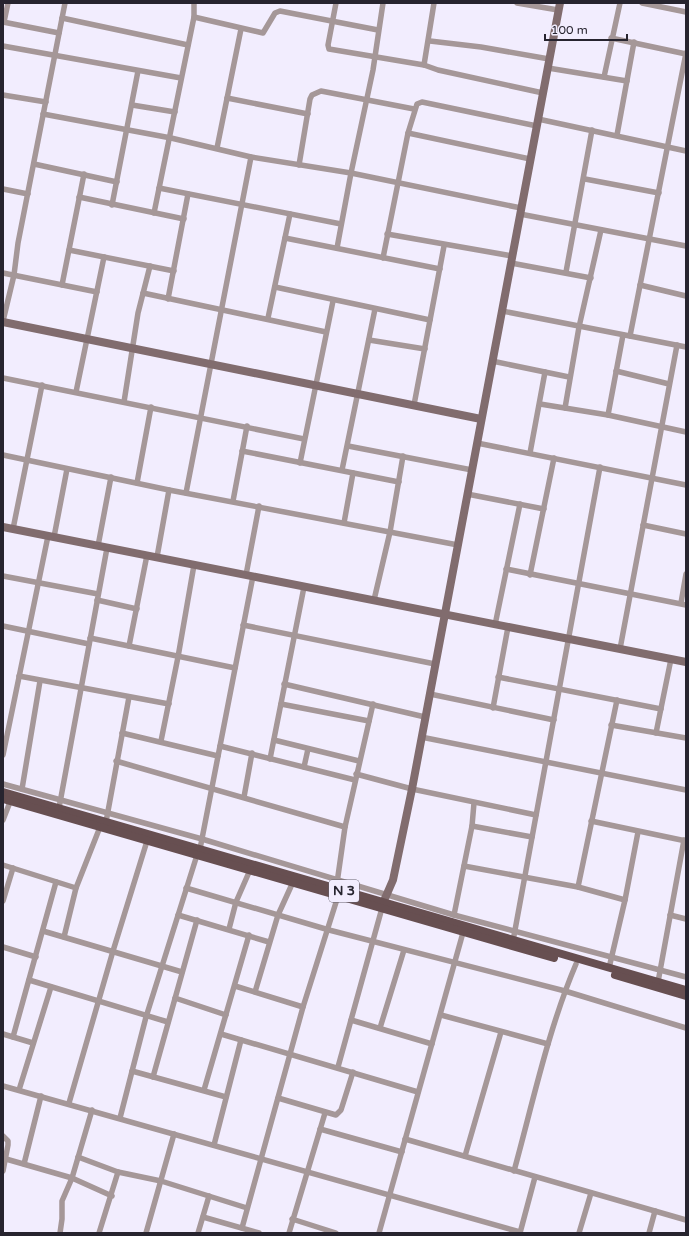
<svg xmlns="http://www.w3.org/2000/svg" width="689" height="1236" font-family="'Varela Round',sans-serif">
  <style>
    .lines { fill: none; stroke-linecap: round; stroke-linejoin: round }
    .street { stroke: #a59798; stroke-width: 5.5 }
    .secondary { stroke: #816c6e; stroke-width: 8 }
    .primary { stroke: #674f51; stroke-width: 8 }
    .labels { text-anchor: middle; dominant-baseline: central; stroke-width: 3; stroke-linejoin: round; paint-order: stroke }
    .shield { fill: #f2edfe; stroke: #64606d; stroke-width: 1 }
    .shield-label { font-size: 13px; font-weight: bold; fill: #27242f }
  </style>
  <rect width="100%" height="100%" fill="#f2edfe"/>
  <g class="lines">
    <g class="street">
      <polyline points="336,3 328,45 329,49 424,65 434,3"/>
      <polyline points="517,3 558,10"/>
      <polyline points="642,3 686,12"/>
      <polyline points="194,17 263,33 275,13 280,11 378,30"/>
      <polyline points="62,18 188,45"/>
      <polyline points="3,22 59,33"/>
      <polyline points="4,22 8,3"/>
      <polyline points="611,38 686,54"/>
      <polyline points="430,41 481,47 549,59"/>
      <polyline points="3,46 181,78"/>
      <polyline points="424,65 438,70 543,93"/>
      <polyline points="548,68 627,81"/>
      <polyline points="604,77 620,3"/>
      <polyline points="3,95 46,102"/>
      <polyline points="227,98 308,114"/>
      <polyline points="132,105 175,112"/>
      <polyline points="43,114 171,138 251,157 351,173 521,208"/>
      <polyline points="538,119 686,151"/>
      <polyline points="408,133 530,159"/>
      <polyline points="617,135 634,42"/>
      <polyline points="217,148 241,29"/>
      <polyline points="34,164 117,182"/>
      <polyline points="299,165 310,99 312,95 321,91 414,109"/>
      <polyline points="585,179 659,193"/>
      <polyline points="159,188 341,224"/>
      <polyline points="3,189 28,194"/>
      <polyline points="79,197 184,219"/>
      <polyline points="112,205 138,71"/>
      <polyline points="154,213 194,17 194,3"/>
      <polyline points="520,214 686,246"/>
      <polyline points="387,234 512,256"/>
      <polyline points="285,238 440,269"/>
      <polyline points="337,248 351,173 373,70 383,3"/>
      <polyline points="69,250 174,271"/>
      <polyline points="383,258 408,133 417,104 422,102 537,126"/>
      <polyline points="511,263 591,278"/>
      <polyline points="566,272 592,130"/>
      <polyline points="3,273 97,292"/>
      <polyline points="62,285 84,174"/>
      <polyline points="640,285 686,296"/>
      <polyline points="275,287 430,320"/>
      <polyline points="143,293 326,332"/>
      <polyline points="168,299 188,194"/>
      <polyline points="502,311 686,347"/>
      <polyline points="268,318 290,214"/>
      <polyline points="3,321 14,275 18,243 65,3"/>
      <polyline points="630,336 686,53"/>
      <polyline points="369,340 425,349"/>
      <polyline points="492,361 569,377"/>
      <polyline points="616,371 669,384"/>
      <polyline points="3,378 304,439"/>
      <polyline points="76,392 104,257"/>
      <polyline points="124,402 138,313 150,266"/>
      <polyline points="540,404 608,415 686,432"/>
      <polyline points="414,405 444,246"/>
      <polyline points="565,408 579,327 601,230"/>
      <polyline points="608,415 623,335"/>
      <polyline points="477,443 686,485"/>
      <polyline points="348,446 472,470"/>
      <polyline points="242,451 399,482"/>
      <polyline points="530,453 545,372"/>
      <polyline points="3,455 169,490 458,545"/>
      <polyline points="300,463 333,301"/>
      <polyline points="342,470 375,309"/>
      <polyline points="137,483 151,407"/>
      <polyline points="186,493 251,157"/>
      <polyline points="467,494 544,509"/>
      <polyline points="233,501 247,426"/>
      <polyline points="344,523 353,473"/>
      <polyline points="643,525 686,534"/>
      <polyline points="13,529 42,385"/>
      <polyline points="54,537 67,469"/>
      <polyline points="98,546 111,477"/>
      <polyline points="157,557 169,490"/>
      <polyline points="506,569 686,605"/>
      <polyline points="246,575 259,506"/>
      <polyline points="530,575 554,458"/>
      <polyline points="3,576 98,594"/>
      <polyline points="97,600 137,609"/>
      <polyline points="374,600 390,532 403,456"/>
      <polyline points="681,603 686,574"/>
      <polyline points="243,625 435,664"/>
      <polyline points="495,625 520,504"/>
      <polyline points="3,626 89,644"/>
      <polyline points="90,638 235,668"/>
      <polyline points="129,646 147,555"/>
      <polyline points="620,649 677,345"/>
      <polyline points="19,676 169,704"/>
      <polyline points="498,677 661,709"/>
      <polyline points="284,684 425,717"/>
      <polyline points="430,694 554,720"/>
      <polyline points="281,704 369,721"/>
      <polyline points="493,708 508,627"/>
      <polyline points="611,725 686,738"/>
      <polyline points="122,733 218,756"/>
      <polyline points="656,733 671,659"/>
      <polyline points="421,737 686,790"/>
      <polyline points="274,740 359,761"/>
      <polyline points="161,741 178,657 194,565"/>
      <polyline points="220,746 355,780"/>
      <polyline points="3,755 48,536"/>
      <polyline points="270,759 304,587"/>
      <polyline points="116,761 345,827"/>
      <polyline points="304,767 308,749"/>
      <polyline points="356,774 412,789 536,815"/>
      <polyline points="3,784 202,839 454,915 686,977"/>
      <polyline points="22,789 40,681"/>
      <polyline points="244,797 252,753"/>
      <polyline points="59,808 107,548"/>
      <polyline points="3,820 10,802"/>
      <polyline points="591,821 686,841"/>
      <polyline points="106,822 129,697"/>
      <polyline points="472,826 532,837"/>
      <polyline points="200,849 253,576"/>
      <polyline points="3,865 76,888"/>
      <polyline points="464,866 578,887 625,900"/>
      <polyline points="337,883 345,827 373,704"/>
      <polyline points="578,887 617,700"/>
      <polyline points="186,888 329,930 565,991 686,1028"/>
      <polyline points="3,901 13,868"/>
      <polyline points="178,915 269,942"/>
      <polyline points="454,915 472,826 474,803"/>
      <polyline points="670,915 686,919"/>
      <polyline points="229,929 236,902 250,870"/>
      <polyline points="43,931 182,972"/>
      <polyline points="64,937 76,888 100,827"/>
      <polyline points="513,941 600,467"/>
      <polyline points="3,947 36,957"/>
      <polyline points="609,968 625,900 638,832"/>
      <polyline points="29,980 168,1022"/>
      <polyline points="658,982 684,840"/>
      <polyline points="235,986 303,1007"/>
      <polyline points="255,992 278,915 293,882"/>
      <polyline points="175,998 226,1015"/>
      <polyline points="441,1015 548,1044"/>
      <polyline points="351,1020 432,1044"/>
      <polyline points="380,1028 404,950"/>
      <polyline points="3,1034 33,1043"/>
      <polyline points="221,1034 418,1092"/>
      <polyline points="13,1037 56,882"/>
      <polyline points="338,1067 382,908"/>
      <polyline points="132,1071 226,1097"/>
      <polyline points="153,1077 197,920"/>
      <polyline points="3,1086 520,1232"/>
      <polyline points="19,1090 51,987"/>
      <polyline points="204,1090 249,935"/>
      <polyline points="278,1098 336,1115 341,1110 353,1072"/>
      <polyline points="69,1103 113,951 147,841"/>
      <polyline points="120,1118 146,1017 197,855"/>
      <polyline points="320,1129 402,1152"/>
      <polyline points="3,1136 8,1141 8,1145 3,1171"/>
      <polyline points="405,1139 686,1220"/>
      <polyline points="214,1145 241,1040"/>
      <polyline points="465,1156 501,1032"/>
      <polyline points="78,1157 118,1172 161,1181 247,1208"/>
      <polyline points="6,1159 72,1178 112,1196"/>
      <polyline points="24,1164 41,1096"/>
      <path d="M514 1171C533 1102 548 1030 576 964"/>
      <polyline points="203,1217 259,1233"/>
      <polyline points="292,1219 336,1233"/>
      <polyline points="242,1228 303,1007 338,896"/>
      <polyline points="60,1233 62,1219 62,1201 72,1178 92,1110"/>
      <polyline points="99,1233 118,1172"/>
      <polyline points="146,1233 174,1134"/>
      <polyline points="198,1233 209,1196"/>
      <polyline points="289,1233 325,1113"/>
      <polyline points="379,1233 464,929"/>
      <polyline points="520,1233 535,1177"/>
      <polyline points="579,1233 591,1193"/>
      <polyline points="649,1233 655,1211"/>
    </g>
    <g class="secondary">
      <polyline points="3,322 481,419"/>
      <polyline points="3,527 686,662"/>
      <polyline points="383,903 393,880 412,789 560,3"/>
    </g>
    <g class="primary">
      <polyline points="3,792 686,990"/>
      <polyline points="3,799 554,958"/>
      <polyline points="615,975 686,996"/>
    </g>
  </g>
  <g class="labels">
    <rect class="shield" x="329" y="880" width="30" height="22" rx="3"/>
    <g class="shield-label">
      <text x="344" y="891">N 3</text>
    </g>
  </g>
  <rect width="689" height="1236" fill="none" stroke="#27242f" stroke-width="8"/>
  <path d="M545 34v6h82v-6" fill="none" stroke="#27242f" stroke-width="2"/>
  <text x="551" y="34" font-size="12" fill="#27242f" stroke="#f2edfe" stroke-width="3" paint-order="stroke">100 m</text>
</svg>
